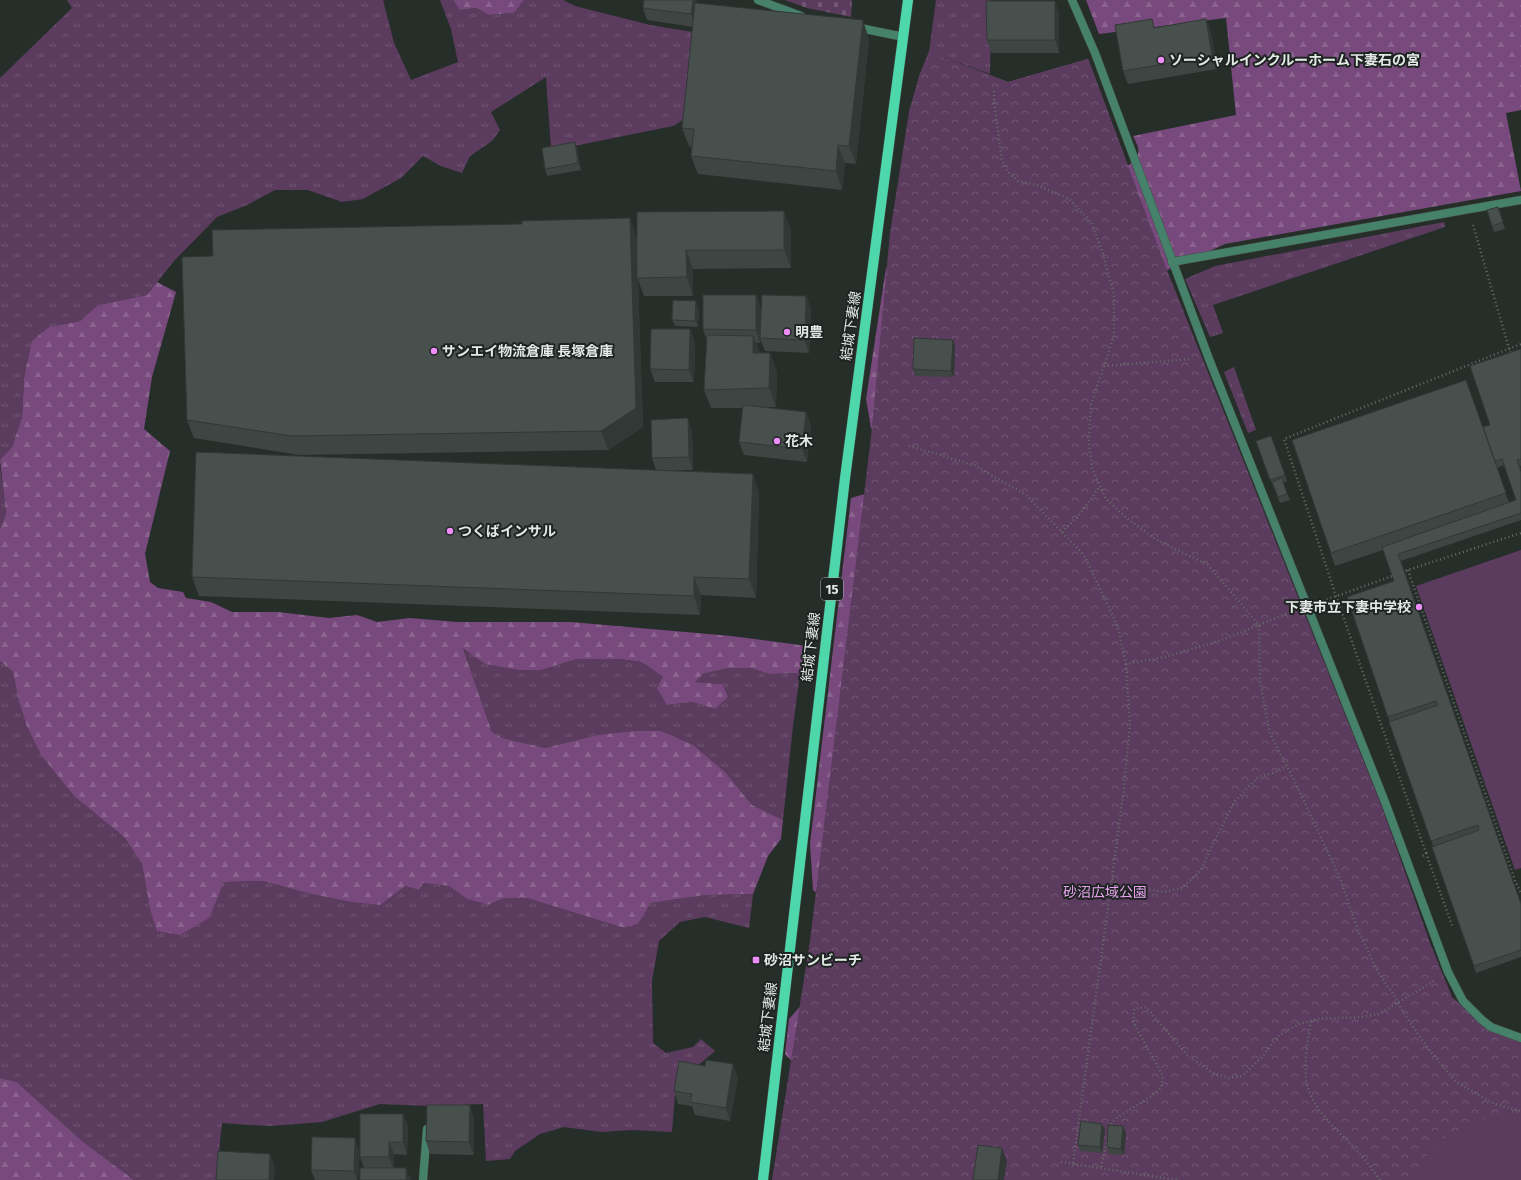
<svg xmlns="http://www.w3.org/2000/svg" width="1521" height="1180" font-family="'Fira Sans','Noto Sans JP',sans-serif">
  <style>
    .grass { fill: url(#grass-tufts) }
    .forest { fill: url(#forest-firs) }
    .cemetery { fill: url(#cemetery-stones) }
    .park { fill: url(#park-crowns) }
    .pitch { fill: #5b3b5e }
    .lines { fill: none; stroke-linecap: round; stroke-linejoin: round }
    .street-casing { stroke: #444c48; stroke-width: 9 }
    .primary-casing { stroke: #444c48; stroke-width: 11 }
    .path { stroke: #666d69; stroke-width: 2.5; stroke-dasharray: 1 3; stroke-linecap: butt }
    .street { stroke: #46816b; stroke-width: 8 }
    .primary { stroke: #4ed7aa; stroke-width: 10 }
    .wall { fill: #3e4542; fill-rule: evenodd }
    .shaded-wall { fill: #323836 }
    .building { fill: #48504d; stroke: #323836 }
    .poi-dot { fill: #ee8cf8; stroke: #1d2421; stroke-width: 1.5 }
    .labels { text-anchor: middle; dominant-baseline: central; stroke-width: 4; stroke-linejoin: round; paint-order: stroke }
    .shield { fill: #1d2421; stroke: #a8aeab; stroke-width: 1 }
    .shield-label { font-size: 13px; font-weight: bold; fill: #e4e9e6 }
    .poi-label { font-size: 14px; font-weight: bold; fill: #e4e9e6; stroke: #1d2421; text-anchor: start }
    .street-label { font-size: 14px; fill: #e4e9e6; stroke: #1d2421 }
    .park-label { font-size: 14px; fill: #e9a3f0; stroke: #1d2421 }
  </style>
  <defs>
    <pattern id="grass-tufts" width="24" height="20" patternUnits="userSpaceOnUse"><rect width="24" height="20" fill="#5b3b5e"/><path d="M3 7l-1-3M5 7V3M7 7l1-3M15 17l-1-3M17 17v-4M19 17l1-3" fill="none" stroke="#725775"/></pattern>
    <pattern id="forest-firs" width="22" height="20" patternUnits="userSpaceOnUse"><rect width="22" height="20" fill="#78497d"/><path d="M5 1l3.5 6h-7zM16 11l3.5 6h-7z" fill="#8b638f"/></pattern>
    <pattern id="cemetery-stones" width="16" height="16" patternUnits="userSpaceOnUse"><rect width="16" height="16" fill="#5b3b5e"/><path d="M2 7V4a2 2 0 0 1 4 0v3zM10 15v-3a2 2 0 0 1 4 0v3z" fill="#725775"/></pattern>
    <pattern id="park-crowns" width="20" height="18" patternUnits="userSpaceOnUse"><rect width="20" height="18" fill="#5b3b5e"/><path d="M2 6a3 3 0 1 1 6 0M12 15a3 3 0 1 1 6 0" fill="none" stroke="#725775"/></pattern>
  </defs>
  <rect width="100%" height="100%" fill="#262e2a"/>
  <g class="grass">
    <polygon points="67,0 383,0 394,43 411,80 458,62 451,29 440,0 453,0 460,10 476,8 490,15 514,13 524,0 563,0 575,6 650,25 699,33 686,118 673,126 569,147 551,149 546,77 491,112 500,130 492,141 470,156 462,173 441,166 423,156 401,178 363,199 342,202 308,190 275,190 247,205 217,217 174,261 147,295 98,305 80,321 49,327 24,379 22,417 12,447 0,460 0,78 72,8"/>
    <polygon points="936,0 991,0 990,74 929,52"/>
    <polygon points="1444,222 1445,227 1213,305 1223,333 1210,337 1185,279 1215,266"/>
    <polygon points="1234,367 1256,430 1248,433 1224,372"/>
    <polygon points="0,466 6,514 0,529"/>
    <polygon points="463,647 485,664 541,670 577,659 620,659 642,662 663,677 667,705 692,702 715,709 722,684 694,682 703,674 728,668 751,668 769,674 800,673 793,726 783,820 752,805 726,773 661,731 632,731 597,735 545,748 503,738 492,732"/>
    <polygon points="0,661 13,672 18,698 76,798 124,837 142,864 150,909 208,918 224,882 263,881 311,894 346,901 405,886 419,890 423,883 449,886 467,899 488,905 504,898 527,898 624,928 638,924 651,903 706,895 753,894 749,928 705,917 680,922 659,941 652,981 653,1043 666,1053 693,1047 701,1039 715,1051 689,1073 675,1094 672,1132 632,1130 601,1132 564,1127 540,1134 515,1151 510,1159 486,1161 483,1104 430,1106 380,1104 322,1122 270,1126 222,1123 216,1180 134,1180 82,1141 17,1082 0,1078"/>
  </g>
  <g class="forest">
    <polygon points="453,0 524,0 514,13 489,15 476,8 460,10"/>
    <path d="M1086 0H1521V110L1506 113 1521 191 1225 244 1180 265 1167 270 892 441 871 428 866 399 886 268 911 261 909 112 920 74 929 52 1008 82 1088 59 1128 166C1141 153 1141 152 1133 136L1236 115 1226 18 1099 34Z"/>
    <polygon points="157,282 176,292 152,377 144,429 170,451 145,554 150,582 158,588 183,592 186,598 211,602 232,612 278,612 329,618 357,615 377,622 410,618 457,622 571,622 731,636 807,646 800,673 769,674 751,668 728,668 703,674 695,682 722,684 728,697 715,709 692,702 667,705 657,688 663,677 642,662 620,659 577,659 541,670 520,670 485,664 463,648 492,732 503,738 545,748 597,735 632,731 661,731 693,745 726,773 752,805 783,820 781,839 768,856 753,894 706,895 651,903 638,924 624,928 527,898 504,898 488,905 467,899 449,886 423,883 419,890 405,886 380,905 346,901 311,894 263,881 224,882 209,918 180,935 157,931 150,909 142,864 124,837 76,798 41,755 27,726 18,698 13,672 0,661 0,529 6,514 0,460 12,447 22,417 24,379 32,341 49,327 80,321 98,305 147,295"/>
    <polygon points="865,494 831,906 813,890 810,844 851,498"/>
    <polygon points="821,983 797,1067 785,1054 789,1019"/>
    <polygon points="0,1078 17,1082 82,1141 134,1180 0,1180"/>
  </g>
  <polygon class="cemetery" points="785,0 852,0 851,17 807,8"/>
  <polygon class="park" points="929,52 1008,82 1088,59 1167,270 1382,807 1430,943 1452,997 1486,1029 1521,1042 1521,1180 772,1180 810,941 871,437 890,233 909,112 920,74"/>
  <g class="pitch">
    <polygon points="1521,550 1521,868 1515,870 1416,586"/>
    <polygon points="1487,1118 1521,1119 1521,1180 1411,1180 1436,1142"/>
  </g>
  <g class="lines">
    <g class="street-casing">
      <g id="street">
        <polyline points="758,0 801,16"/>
        <polyline points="1072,0 1095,53 1209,359 1385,802 1448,972 1463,1001 1482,1020 1491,1027 1521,1038"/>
        <polyline points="855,27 904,37"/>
        <polyline points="1172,262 1521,200"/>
        <polyline points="423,1180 427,1129"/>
      </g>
    </g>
    <g class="primary-casing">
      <polyline id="primary" points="763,1180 845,478 908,0"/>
    </g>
    <g class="path">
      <polyline points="994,91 994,102 1002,161 1008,172 1018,181 1037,185 1069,199 1091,222 1102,251 1114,294 1114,336 1091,404 1089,443 1092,468 1106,499 1128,519 1155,539 1208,565 1259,625 1260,682 1270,734 1294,780 1340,878 1357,928 1378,972 1397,1000 1403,1012 1427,1047 1456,1082 1495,1104 1521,1111"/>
      <polyline points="1473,225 1511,355"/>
      <polyline points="1104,366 1191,359"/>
      <polyline points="909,446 974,465 1026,495 1084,555 1118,627 1126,664 1165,657 1222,640 1291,612"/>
      <polyline points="1062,532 1081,513 1100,486"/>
      <polyline points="1408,570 1516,883 1521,893"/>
      <polyline points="1402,572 1521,533"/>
      <polyline points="1323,601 1395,575"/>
      <polyline points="1126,664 1130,725 1123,795 1112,878 1117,884 1163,892 1182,888 1200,871 1234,802 1258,777 1273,773 1287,766"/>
      <polyline points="1426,853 1453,928"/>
      <polyline points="1423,856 1426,853 1336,596 1284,439 1521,344"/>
      <path d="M1311 1021C1308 1040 1304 1060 1306 1079 1310 1109 1340 1132 1359 1153 1367 1161 1373 1171 1380 1180"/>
      <polyline points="1110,1128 1112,1122 1118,1117 1153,1095 1161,1088 1163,1076 1133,1022 1134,1009 1146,1007 1188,1056 1213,1073 1229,1078 1242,1076 1262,1057 1278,1036 1299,1024 1317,1019 1361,1017 1379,1014 1434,981"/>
      <polyline points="1061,1162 1177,1180"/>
      <polyline points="1073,1163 1112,878"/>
      <polyline points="1101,1167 1108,1137"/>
    </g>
    <use href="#street" class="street"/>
    <use href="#primary" class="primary"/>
  </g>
  <g class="wall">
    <polygon points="644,0 696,0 697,3 869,39 856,164 845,163 842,190 698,174 691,156 692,147 689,146 682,128 693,27 647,20 643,8"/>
    <polygon points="1059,13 1059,53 991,53 987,40"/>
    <polygon points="1206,19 1211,32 1217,69 1128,84 1123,71 1155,28"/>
    <polygon points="575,142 577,149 581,170 547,176 545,169"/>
    <polygon points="1498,207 1505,229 1494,232 1492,226"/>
    <polygon points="630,218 636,237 637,249 791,230 791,268 693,269 693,296 644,296 638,280 643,427 608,450 299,455 194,438 187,420 213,256 522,224"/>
    <polygon points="756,295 761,308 760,331 806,296 811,309 809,353 765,351 760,339 760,343 756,343 760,353 770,353 777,372 776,407 762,407 806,412 811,425 807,462 744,455 739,442 743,408 711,408 704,390 707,342 703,329"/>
    <polygon points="699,308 698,327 675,326 672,320"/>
    <polygon points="690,329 695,342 694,382 655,382 650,369"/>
    <polygon points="953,340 955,347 954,377 915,376 913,369"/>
    <path d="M1521 349V466H1520L1521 471V520L1401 561 1521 904V957L1476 973 1432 847 1433 846 1389 722H1390L1347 597 1394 581 1383 550 1335 566 1292 440 1483 427 1490 425ZM1504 465 1516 500 1509 503 1497 468Z"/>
    <polygon points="692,431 693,470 667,470 753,474 759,493 756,598 701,595 700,615 199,596 192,577 656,470 652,458"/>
    <polygon points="1271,436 1287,481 1283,483 1290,500 1280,503 1273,486 1256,441"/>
    <polygon points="738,1077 730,1121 695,1115 692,1106 678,1104 674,1091"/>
    <polygon points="403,1114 408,1127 407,1155 394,1154 394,1168 364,1168 360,1157"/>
    <polygon points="474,1118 474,1155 430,1154 426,1141"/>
    <polygon points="1123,1126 1126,1133 1124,1155 1109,1154 1107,1147"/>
    <polygon points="1105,1130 1102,1153 1080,1151 1078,1145"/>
    <polygon points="355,1138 359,1151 358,1180 315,1180 311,1170"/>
  </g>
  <g class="shaded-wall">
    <polygon points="693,0 696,0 699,7 696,27 691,14"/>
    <polygon points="1055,1 1059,13 1059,53 1055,40"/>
    <polygon points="1206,19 1211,32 1217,69 1212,56"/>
    <polygon points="863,20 869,39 856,164 849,146"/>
    <polygon points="575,142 577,149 581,170 578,163"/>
    <polygon points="838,145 845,163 842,190 836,171"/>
    <polygon points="784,211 791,230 791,268 784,250"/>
    <polygon points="630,218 636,237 638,278 637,278 638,280 643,427 608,450 601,431"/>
    <polygon points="686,250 693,269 693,296 687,277"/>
    <polygon points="756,295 761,308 760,343 756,330"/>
    <polygon points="806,296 811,309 809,353 805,340"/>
    <polygon points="696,301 699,308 698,327 695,321"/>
    <polygon points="690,329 695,342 694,382 689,370"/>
    <polygon points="753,336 760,354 753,353"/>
    <polygon points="953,340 955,347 954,377 951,371"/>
    <polygon points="770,353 777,372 776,407 769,388"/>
    <polygon points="806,412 811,425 807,462 802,449"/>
    <polygon points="688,418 692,431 693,470 689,457"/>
    <polygon points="753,474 759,493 756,598 749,579"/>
    <polygon points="694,577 701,595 700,615 694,596"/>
    <polygon points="733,1064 738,1077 730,1121 726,1108"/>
    <polygon points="470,1105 474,1118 474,1155 469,1142"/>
    <polygon points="403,1114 408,1127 407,1155 403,1142"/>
    <polygon points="1102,1124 1105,1130 1102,1153 1100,1147"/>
    <polygon points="1123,1126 1126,1133 1124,1155 1121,1149"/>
    <polygon points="355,1138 359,1151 358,1180 357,1180 354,1171"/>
    <polygon points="389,1142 394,1154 394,1170 389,1157"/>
    <polygon points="1002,1148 1007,1161 1004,1180 998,1180"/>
    <polygon points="270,1154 275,1167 274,1180 269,1180"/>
    <polygon points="406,1168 411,1180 406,1180"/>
  </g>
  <g class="building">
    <polygon points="644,0 693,0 691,14 643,8"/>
    <polygon points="986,1 1055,1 1055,40 987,40"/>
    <polygon points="695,3 863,20 849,146 838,145 836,171 691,156 694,129 682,128"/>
    <polygon points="1152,19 1154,28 1206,19 1212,56 1123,71 1115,25"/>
    <polygon points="575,142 578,163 545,169 542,148"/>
    <polygon points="1498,207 1503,222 1492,226 1487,210"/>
    <polygon points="784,211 784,250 686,250 687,277 637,278 637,212"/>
    <polygon points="630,218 636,408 601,431 292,436 187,420 182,257 213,256 212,230 522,224 522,221"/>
    <polygon points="703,295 756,295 756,330 703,329"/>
    <polygon points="762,295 806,296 805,340 760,338"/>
    <polygon points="673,300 696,301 695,321 672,320"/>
    <polygon points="651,329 690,329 689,370 650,369"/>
    <polygon points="707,335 753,336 753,353 770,353 769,388 704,390"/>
    <polygon points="914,338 953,340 951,371 913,369"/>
    <polygon points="1521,349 1521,459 1517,460 1521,472 1521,513 1398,554 1521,904 1521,950 1474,966 1432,847 1479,830 1478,825 1431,841 1389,722 1438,705 1436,701 1388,717 1347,597 1394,581 1382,547 1516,500 1502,459 1495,461 1483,427 1490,425 1470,366"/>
    <polygon points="1466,380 1506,493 1331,553 1292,440"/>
    <polygon points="743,405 806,412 802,449 739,442"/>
    <polygon points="688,418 689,457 652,458 651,420"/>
    <polygon points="1271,436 1285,475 1270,480 1256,441"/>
    <polygon points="196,452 753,474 749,579 694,577 694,596 192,577"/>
    <polygon points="1282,478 1287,494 1278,497 1272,482"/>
    <polygon points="706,1060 733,1064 726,1108 690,1102 692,1094 674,1091 679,1061 705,1066"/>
    <polygon points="427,1105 470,1105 469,1142 426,1141"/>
    <polygon points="360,1114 403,1114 403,1142 389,1142 389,1157 360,1157"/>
    <polygon points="1081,1121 1102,1124 1100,1147 1078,1145"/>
    <polygon points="1108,1125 1123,1126 1121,1149 1107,1147"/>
    <polygon points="312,1137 355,1138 354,1171 311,1170"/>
    <polygon points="978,1145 1002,1148 998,1180 973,1180"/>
    <polygon points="218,1151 270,1154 269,1180 216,1180"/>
    <rect x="360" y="1168" width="46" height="12"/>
  </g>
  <g class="poi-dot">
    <circle cx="1161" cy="60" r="4"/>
    <circle cx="787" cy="332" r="4"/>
    <circle cx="434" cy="351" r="4"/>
    <circle cx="777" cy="441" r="4"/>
    <circle cx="450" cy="531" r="4"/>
    <circle cx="1419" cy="607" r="4"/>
    <rect x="752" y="956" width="8" height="8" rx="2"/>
  </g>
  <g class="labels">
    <rect class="shield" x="821" y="578" width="22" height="22" rx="3"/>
    <g class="shield-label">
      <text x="832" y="589">15</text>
    </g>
    <g class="poi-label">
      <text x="1169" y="60">ソーシャルインクルーホーム下妻石の宮</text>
      <text x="795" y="332">明豊</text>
      <text x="442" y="351">サンエイ物流倉庫 長塚倉庫</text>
      <text x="785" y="441">花木</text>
      <text x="458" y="531">つくばインサル</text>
      <text x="1411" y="607" text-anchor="end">下妻市立下妻中学校</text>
      <text x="764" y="960">砂沼サンビーチ</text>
    </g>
    <g class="street-label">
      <text transform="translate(851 326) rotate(-82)">結城下妻線</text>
      <text transform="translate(811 647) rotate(-83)">結城下妻線</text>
      <text transform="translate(768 1017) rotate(-83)">結城下妻線</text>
    </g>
    <g class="park-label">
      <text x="1105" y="892">砂沼広域公園</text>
    </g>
  </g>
</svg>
